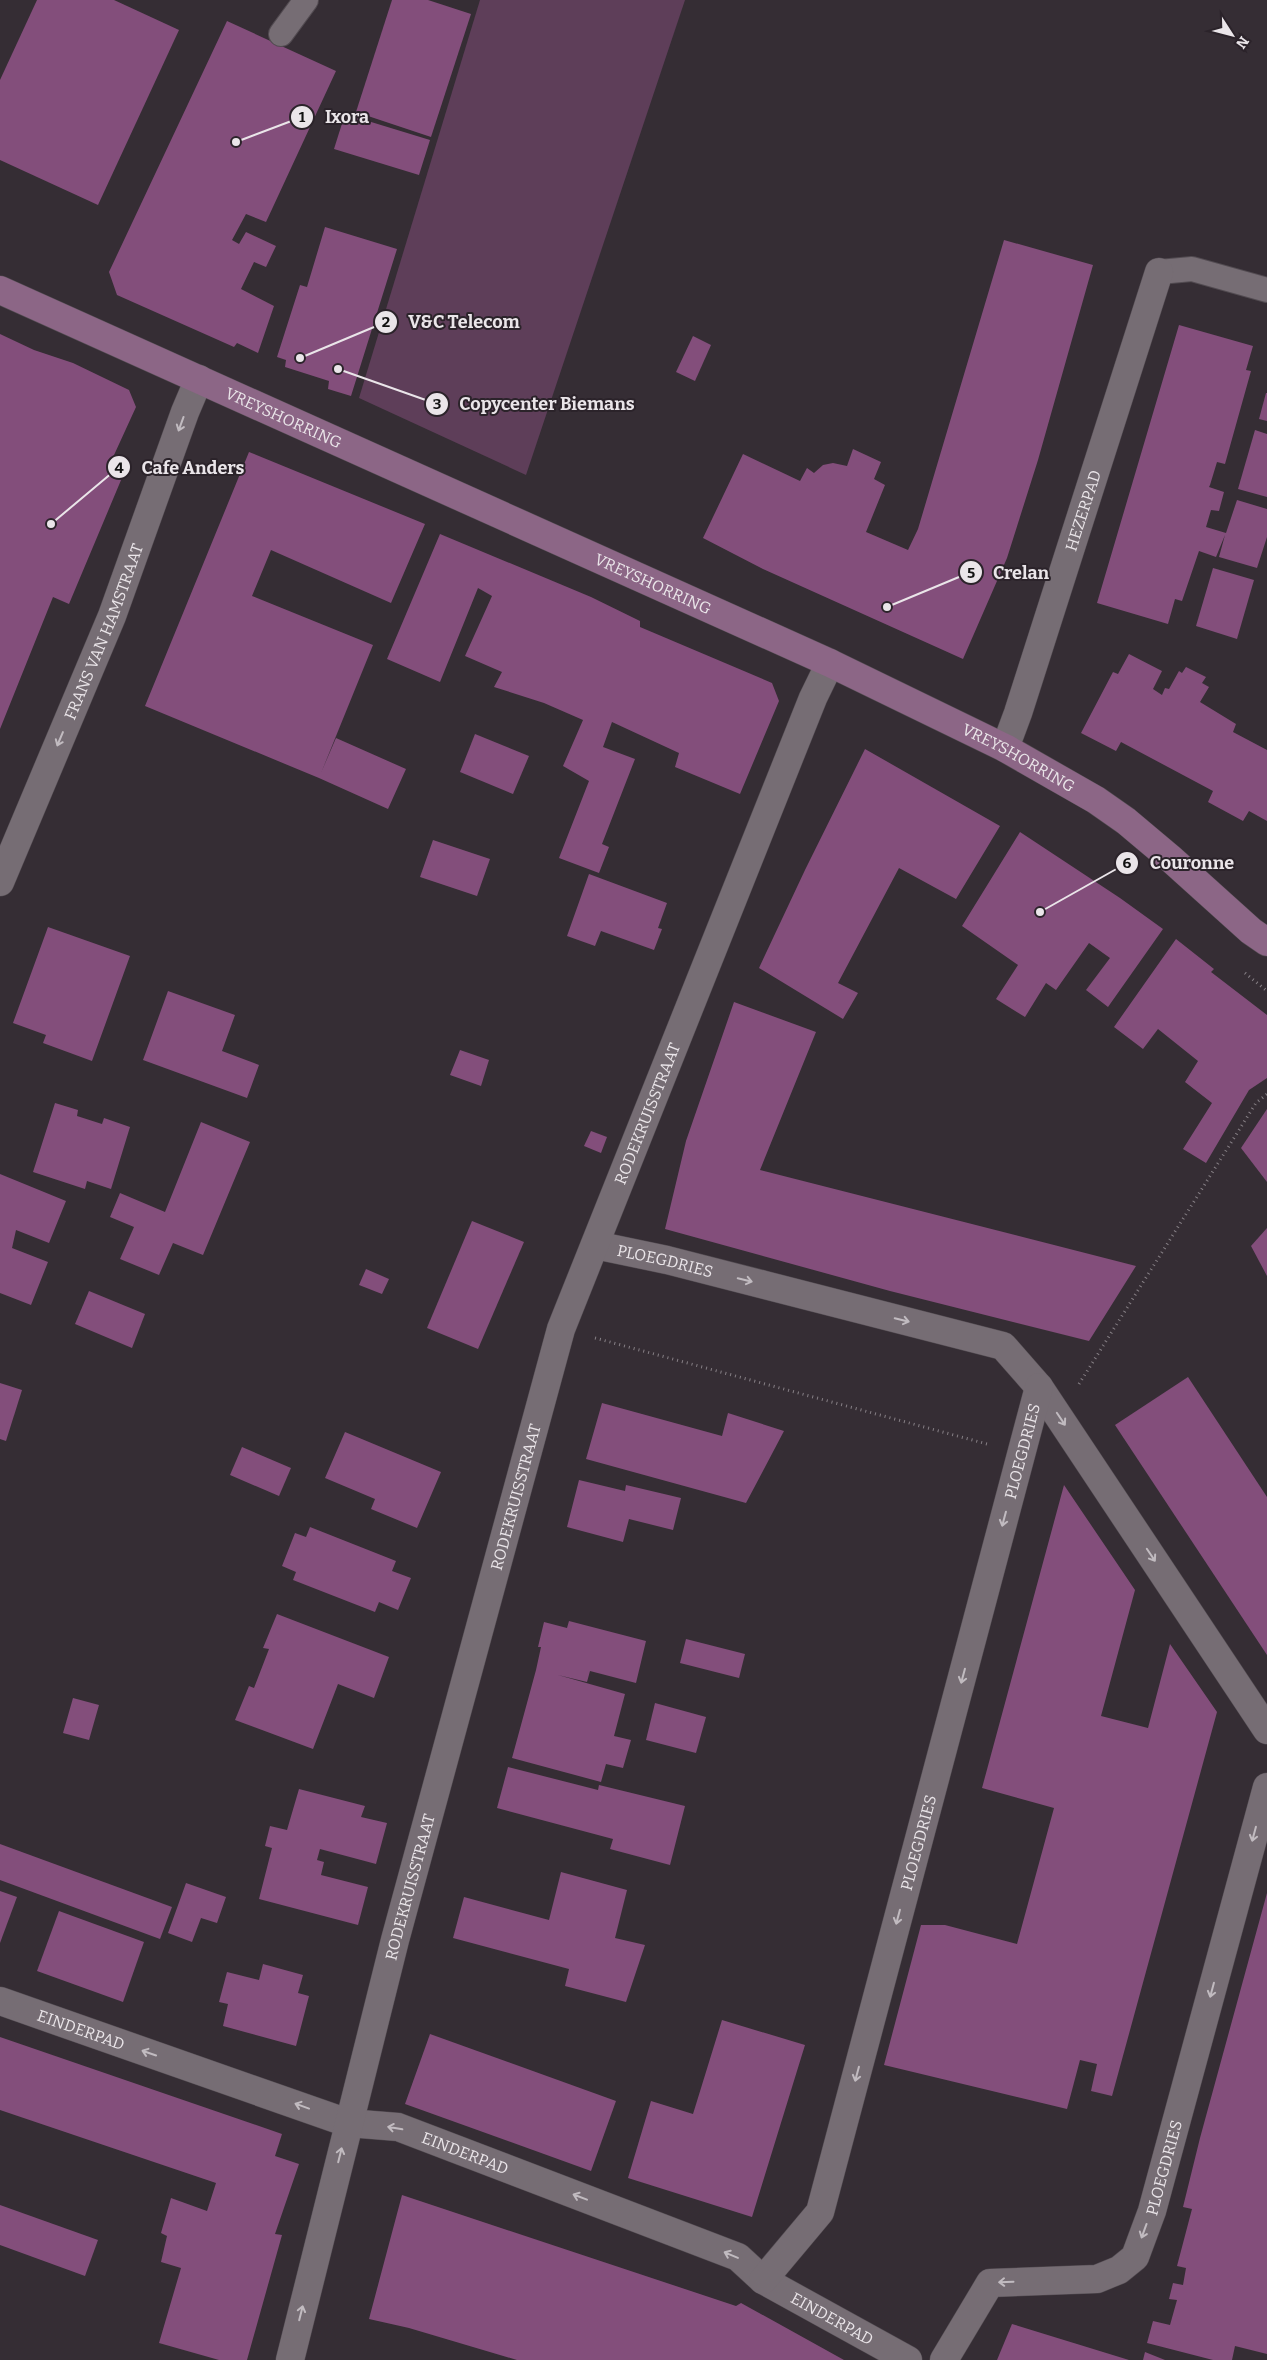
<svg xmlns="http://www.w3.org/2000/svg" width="1267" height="2360" font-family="Bitter,serif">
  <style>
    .green { fill: #5e3e59 }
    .building { fill: #834e7b }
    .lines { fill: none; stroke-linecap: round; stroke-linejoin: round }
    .lane-casing { stroke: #524b51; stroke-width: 26 }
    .street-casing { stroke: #524b51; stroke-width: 29 }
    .secondary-casing { stroke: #524b51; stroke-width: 29 }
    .path { stroke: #878086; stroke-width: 3; stroke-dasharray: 1 4; stroke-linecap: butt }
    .lane { stroke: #766d74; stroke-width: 24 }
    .street { stroke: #766d74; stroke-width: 28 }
    .secondary { stroke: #8c6686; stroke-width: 28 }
    .oneway { stroke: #c1bbc0 }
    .labels { text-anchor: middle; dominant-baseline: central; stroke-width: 4; stroke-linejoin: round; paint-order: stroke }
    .street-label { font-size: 16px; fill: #eae5e9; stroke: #2b232a }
    .leader { fill: none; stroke: #eae5e9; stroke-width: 2 }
    .callout-dot { fill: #eae5e9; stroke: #2b232a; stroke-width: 2 }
    .mark-label { font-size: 15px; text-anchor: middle; font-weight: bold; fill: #111 }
    .callout-label { font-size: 18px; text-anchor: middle; font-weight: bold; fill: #eae5e9; stroke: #2b232a; stroke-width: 4; stroke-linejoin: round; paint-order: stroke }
  </style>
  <rect width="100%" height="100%" fill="#352d34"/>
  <polygon class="green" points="480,0 685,0 526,475 359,398"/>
  <g class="building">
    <polygon points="37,0 114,0 179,30 98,205 0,160 0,80"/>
    <polygon points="392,0 428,0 471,14 431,137 356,112"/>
    <polygon points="227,21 336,71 266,222 246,214 232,240 239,244 246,232 276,246 266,267 254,262 241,289 274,306 258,353 237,343 234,347 117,295 109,272"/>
    <polygon points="345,114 430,140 419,175 334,149"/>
    <polygon points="325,227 397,249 351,396 328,389 329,381 285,367 286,360 277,357 300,285 307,287"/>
    <polygon points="1004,240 1093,265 1038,460 1007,558 963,659 763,569 703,538 743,454 800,481 807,468 814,473 823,465 833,463 847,466 853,449 881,462 874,479 885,485 866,532 908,550 918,529"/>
    <polygon points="1179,325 1253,346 1246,370 1251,371 1225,464 1217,462 1210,485 1209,487 1224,492 1219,511 1211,510 1206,527 1226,533 1237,500 1267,509 1267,537 1257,568 1219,557 1225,535 1216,557 1199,551 1182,601 1175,599 1168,624 1097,603"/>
    <polygon points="0,334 34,350 73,363 129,390 136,407 109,466 124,473 69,604 53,597 0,729"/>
    <polygon points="693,336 711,345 695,381 676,372"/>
    <polygon points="1266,393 1267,393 1267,421 1259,419"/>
    <polygon points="1255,430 1267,434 1267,497 1238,489"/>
    <polygon points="249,452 425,524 391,603 271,550 252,596 373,645 321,773 336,738 406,769 388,809 319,778 145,706"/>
    <polygon points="440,534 591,597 640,621 640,627 772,683 779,701 740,794 675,767 679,753 612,722 603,747 635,759 602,844 609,847 599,873 559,858 589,781 563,766 583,720 544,703 494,687 502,672 465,656 492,596 478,588 440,682 387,659"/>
    <polygon points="1213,568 1254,580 1237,639 1196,626"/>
    <polygon points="1129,654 1162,671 1153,689 1162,695 1165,688 1169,689 1179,671 1182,673 1186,667 1206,677 1202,683 1209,687 1200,702 1236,724 1233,732 1267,750 1267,821 1249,811 1243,821 1208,802 1213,791 1121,742 1116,751 1081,733 1113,672 1118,674"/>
    <polygon points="475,734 529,756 513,794 460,772"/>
    <polygon points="865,749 1000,826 956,899 899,868 838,983 858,993 843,1019 759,968 805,870"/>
    <polygon points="1020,832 1120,898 1163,929 1108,1007 1086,990 1110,958 1089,943 1056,990 1046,983 1025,1017 996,999 1018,965 962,926"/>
    <polygon points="433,840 490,859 477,896 420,877"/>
    <polygon points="589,874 667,903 658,928 662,929 654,950 601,931 595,946 567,936"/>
    <polygon points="48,927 130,956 92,1061 43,1043 46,1035 13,1023"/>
    <polygon points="1176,939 1214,969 1211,972 1267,1015 1267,1078 1249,1090 1206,1163 1183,1149 1212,1103 1185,1082 1198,1061 1158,1029 1143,1049 1114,1027"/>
    <polygon points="168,991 235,1015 222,1051 259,1065 247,1098 143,1060"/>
    <polygon points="734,1002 816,1032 760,1170 1136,1266 1089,1341 890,1291 665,1229 686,1141"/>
    <polygon points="460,1050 489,1060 481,1086 450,1075"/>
    <polygon points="55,1103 78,1110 77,1116 102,1124 104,1118 130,1127 111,1189 87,1181 85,1189 33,1172"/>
    <polygon points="1267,1109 1267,1182 1241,1148"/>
    <polygon points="201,1122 250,1142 203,1255 173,1243 159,1275 120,1259 134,1227 110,1217 120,1193 165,1212"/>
    <polygon points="591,1131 607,1137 601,1153 584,1146"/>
    <polygon points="0,1174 66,1201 49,1243 16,1230 12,1248 48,1262 31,1305 0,1293"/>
    <polygon points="472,1221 524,1242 478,1349 427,1328"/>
    <polygon points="1267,1228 1267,1276 1251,1246"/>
    <polygon points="366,1269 389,1279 382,1294 359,1285"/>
    <polygon points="89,1291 145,1314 132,1348 75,1324"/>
    <polygon points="1188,1377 1267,1497 1267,1655 1115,1425"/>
    <polygon points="0,1383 22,1390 6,1441 0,1439"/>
    <polygon points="602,1403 722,1436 728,1413 784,1431 746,1503 586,1459"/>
    <polygon points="345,1432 441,1472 417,1528 371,1509 375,1499 325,1478"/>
    <polygon points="242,1447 291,1468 279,1496 230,1475"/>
    <polygon points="579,1480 625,1491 626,1485 681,1498 673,1530 629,1519 623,1542 567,1527"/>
    <polygon points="1064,1485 1135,1590 1101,1716 1148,1728 1170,1644 1217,1712 1112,2096 1091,2091 1097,2064 1080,2060 1067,2109 884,2065 921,1925 945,1925 1017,1944 1054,1808 982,1788"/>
    <polygon points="310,1527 396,1561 392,1571 411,1578 398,1610 379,1602 375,1612 293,1580 296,1572 282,1566 295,1533 306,1537"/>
    <polygon points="277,1614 389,1657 374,1698 338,1684 313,1749 235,1720 249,1686 254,1688 269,1649 263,1648"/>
    <polygon points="569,1621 646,1641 636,1683 590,1671 587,1682 558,1675 625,1694 614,1736 631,1740 623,1768 606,1764 601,1782 512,1758 536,1670 541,1647 538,1647 544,1622 567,1628"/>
    <polygon points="686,1639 745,1654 739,1678 680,1663"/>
    <polygon points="73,1698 99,1705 89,1740 63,1733"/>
    <polygon points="655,1703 706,1717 696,1753 646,1740"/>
    <polygon points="508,1767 598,1790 599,1785 685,1806 670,1865 610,1849 613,1839 497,1808"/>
    <polygon points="299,1789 365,1806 361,1817 387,1823 376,1864 320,1849 317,1860 324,1862 321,1875 368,1887 358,1925 259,1899 272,1848 265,1846 270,1826 287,1830"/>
    <polygon points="0,1844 172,1907 160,1939 0,1880"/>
    <polygon points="561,1872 627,1890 615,1938 645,1945 626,2002 565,1986 569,1969 453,1938 464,1897 549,1920"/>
    <polygon points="186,1883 226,1897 217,1923 201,1918 192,1942 168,1933"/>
    <polygon points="0,1891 17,1897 0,1943"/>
    <polygon points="1267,1893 1267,2354 1235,2346 1232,2360 1213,2360 1147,2343 1153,2321 1170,2325 1177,2300 1169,2299 1173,2283 1183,2285 1186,2268 1177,2266 1192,2209 1183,2207 1200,2138"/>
    <polygon points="59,1911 144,1942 123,2002 37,1971"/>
    <polygon points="263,1964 303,1975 298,1993 309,1996 296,2046 223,2026 228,2004 219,2002 227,1972 259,1980"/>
    <polygon points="722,2020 805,2045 752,2217 628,2178 651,2101 693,2114"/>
    <polygon points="430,2034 616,2101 591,2171 405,2104"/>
    <polygon points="0,2037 282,2134 275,2156 299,2164 275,2234 282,2235 247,2360 219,2360 159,2343 181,2268 161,2262 167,2236 161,2233 171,2198 207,2211 216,2183 0,2110"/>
    <polygon points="402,2195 736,2306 741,2303 844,2360 517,2360 409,2328 369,2319"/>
    <polygon points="0,2205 98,2240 85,2276 0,2245"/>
    <polygon points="1012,2324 1129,2360 997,2360"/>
    <polygon points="1145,2352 1165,2360 1143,2360"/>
  </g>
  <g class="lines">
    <g class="lane-casing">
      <g id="lane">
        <polyline points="281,34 306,0"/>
        <polyline points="1159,272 1192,269 1267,290"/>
      </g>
    </g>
    <g class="street-casing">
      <g id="street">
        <path id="s1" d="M1005 748 1018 713 1159 272"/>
        <path id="s2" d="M0 882 112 616 185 412 199 379"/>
        <path id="s3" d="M595 1245 667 1260 1003 1346 1039 1387 1267 1730"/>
        <path id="s4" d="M0 2001 348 2123 398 2127 738 2257 763 2280 908 2360"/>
        <path id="s5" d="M763 2280 820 2212 1039 1387"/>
        <path id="s6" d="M290 2360 395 1940 561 1329 813 698 830 663"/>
        <path id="s7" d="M944 2360 990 2283 1097 2279 1119 2270 1135 2257 1152 2211 1267 1787"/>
      </g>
    </g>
    <g class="secondary-casing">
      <g id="secondary">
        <path id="s8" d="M0 290 830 663 1005 748 1096 800 1126 821 1170 858 1251 931 1267 942"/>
      </g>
    </g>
    <g class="path">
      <polyline points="1245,973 1267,991"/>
      <polyline points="595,1338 987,1444"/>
      <polyline points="1079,1384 1256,1103 1267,1094"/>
    </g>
    <use href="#lane" class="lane"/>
    <use href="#street" class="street"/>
    <use href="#secondary" class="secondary"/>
  </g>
  <defs><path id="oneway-shaft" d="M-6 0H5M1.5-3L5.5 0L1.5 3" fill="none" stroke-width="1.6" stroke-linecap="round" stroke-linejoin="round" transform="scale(1.25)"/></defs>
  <g class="oneway">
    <use href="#oneway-shaft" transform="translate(181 424) rotate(110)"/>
    <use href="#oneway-shaft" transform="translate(60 739) rotate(113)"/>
    <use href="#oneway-shaft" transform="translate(745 1280) rotate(14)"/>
    <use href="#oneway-shaft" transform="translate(902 1320) rotate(14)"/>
    <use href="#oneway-shaft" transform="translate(1061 1419) rotate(56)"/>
    <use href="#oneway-shaft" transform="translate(1004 1519) rotate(105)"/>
    <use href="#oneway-shaft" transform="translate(1151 1555) rotate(56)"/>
    <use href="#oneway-shaft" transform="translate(963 1676) rotate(105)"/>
    <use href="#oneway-shaft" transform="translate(1254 1834) rotate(105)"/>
    <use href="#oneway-shaft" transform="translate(898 1917) rotate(105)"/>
    <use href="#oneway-shaft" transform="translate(1212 1990) rotate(105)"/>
    <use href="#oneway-shaft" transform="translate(149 2053) rotate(-161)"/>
    <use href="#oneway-shaft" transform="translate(857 2074) rotate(105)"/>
    <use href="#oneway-shaft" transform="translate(302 2106) rotate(-160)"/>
    <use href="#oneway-shaft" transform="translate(395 2128) rotate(-170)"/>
    <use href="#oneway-shaft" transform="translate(340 2155) rotate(-76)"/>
    <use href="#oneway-shaft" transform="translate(580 2197) rotate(-159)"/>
    <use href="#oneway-shaft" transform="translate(1144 2231) rotate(110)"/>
    <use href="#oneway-shaft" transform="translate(731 2255) rotate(-157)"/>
    <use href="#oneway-shaft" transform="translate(1006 2282) rotate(178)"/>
    <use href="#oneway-shaft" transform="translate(301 2313) rotate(-76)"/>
  </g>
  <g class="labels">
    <g class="street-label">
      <text stroke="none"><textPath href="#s8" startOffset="311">VREYSHORRING</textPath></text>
      <text stroke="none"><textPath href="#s1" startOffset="250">HEZERPAD</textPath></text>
      <text stroke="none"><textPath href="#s8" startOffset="716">VREYSHORRING</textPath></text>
      <text stroke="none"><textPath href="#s2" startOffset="271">FRANS VAN HAMSTRAAT</textPath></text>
      <text stroke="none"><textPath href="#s8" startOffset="1121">VREYSHORRING</textPath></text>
      <text stroke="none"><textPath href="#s6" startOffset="1298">RODEKRUISSTRAAT</textPath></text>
      <text stroke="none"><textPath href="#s3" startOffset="72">PLOEGDRIES</textPath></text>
      <text stroke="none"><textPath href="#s5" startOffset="876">PLOEGDRIES</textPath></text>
      <text stroke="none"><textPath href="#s6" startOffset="892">RODEKRUISSTRAAT</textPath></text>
      <text stroke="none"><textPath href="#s5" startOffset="471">PLOEGDRIES</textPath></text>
      <text stroke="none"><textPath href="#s6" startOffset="488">RODEKRUISSTRAAT</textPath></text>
      <text stroke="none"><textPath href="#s4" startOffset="86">EINDERPAD</textPath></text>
      <text stroke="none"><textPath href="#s4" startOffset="491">EINDERPAD</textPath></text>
      <text stroke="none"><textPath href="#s7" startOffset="335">PLOEGDRIES</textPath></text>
      <text stroke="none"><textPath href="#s4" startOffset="896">EINDERPAD</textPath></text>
    </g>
  </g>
  <path class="leader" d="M236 142L302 117M300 358L386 322M338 369L437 404M51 524L119 467M887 607L971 572M1040 912L1127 863"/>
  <g class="callout-dot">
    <circle cx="236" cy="142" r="5"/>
    <circle cx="300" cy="358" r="5"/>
    <circle cx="338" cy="369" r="5"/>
    <circle cx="51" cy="524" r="5"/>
    <circle cx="887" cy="607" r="5"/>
    <circle cx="1040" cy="912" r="5"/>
    <circle cx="302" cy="117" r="12"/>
    <circle cx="386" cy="322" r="12"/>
    <circle cx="437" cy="404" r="12"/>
    <circle cx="119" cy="467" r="12"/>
    <circle cx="971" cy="572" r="12"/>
    <circle cx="1127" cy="863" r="12"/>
  </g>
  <g class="mark-label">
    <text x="302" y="122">1</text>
    <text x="386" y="327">2</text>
    <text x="437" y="409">3</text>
    <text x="119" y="473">4</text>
    <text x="971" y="578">5</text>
    <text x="1127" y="868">6</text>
  </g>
  <g class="callout-label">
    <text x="347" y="123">Ixora</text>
    <text x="464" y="328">V&amp;C Telecom</text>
    <text x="547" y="410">Copycenter Biemans</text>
    <text x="193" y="474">Cafe Anders</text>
    <text x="1021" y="579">Crelan</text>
    <text x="1192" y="869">Couronne</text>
  </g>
  <g transform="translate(1232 35) rotate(126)" stroke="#2b232a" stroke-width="4" paint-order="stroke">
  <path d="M0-4L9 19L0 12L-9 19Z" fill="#eae5e9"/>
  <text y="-8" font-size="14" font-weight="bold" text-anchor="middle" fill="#eae5e9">N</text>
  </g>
</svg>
